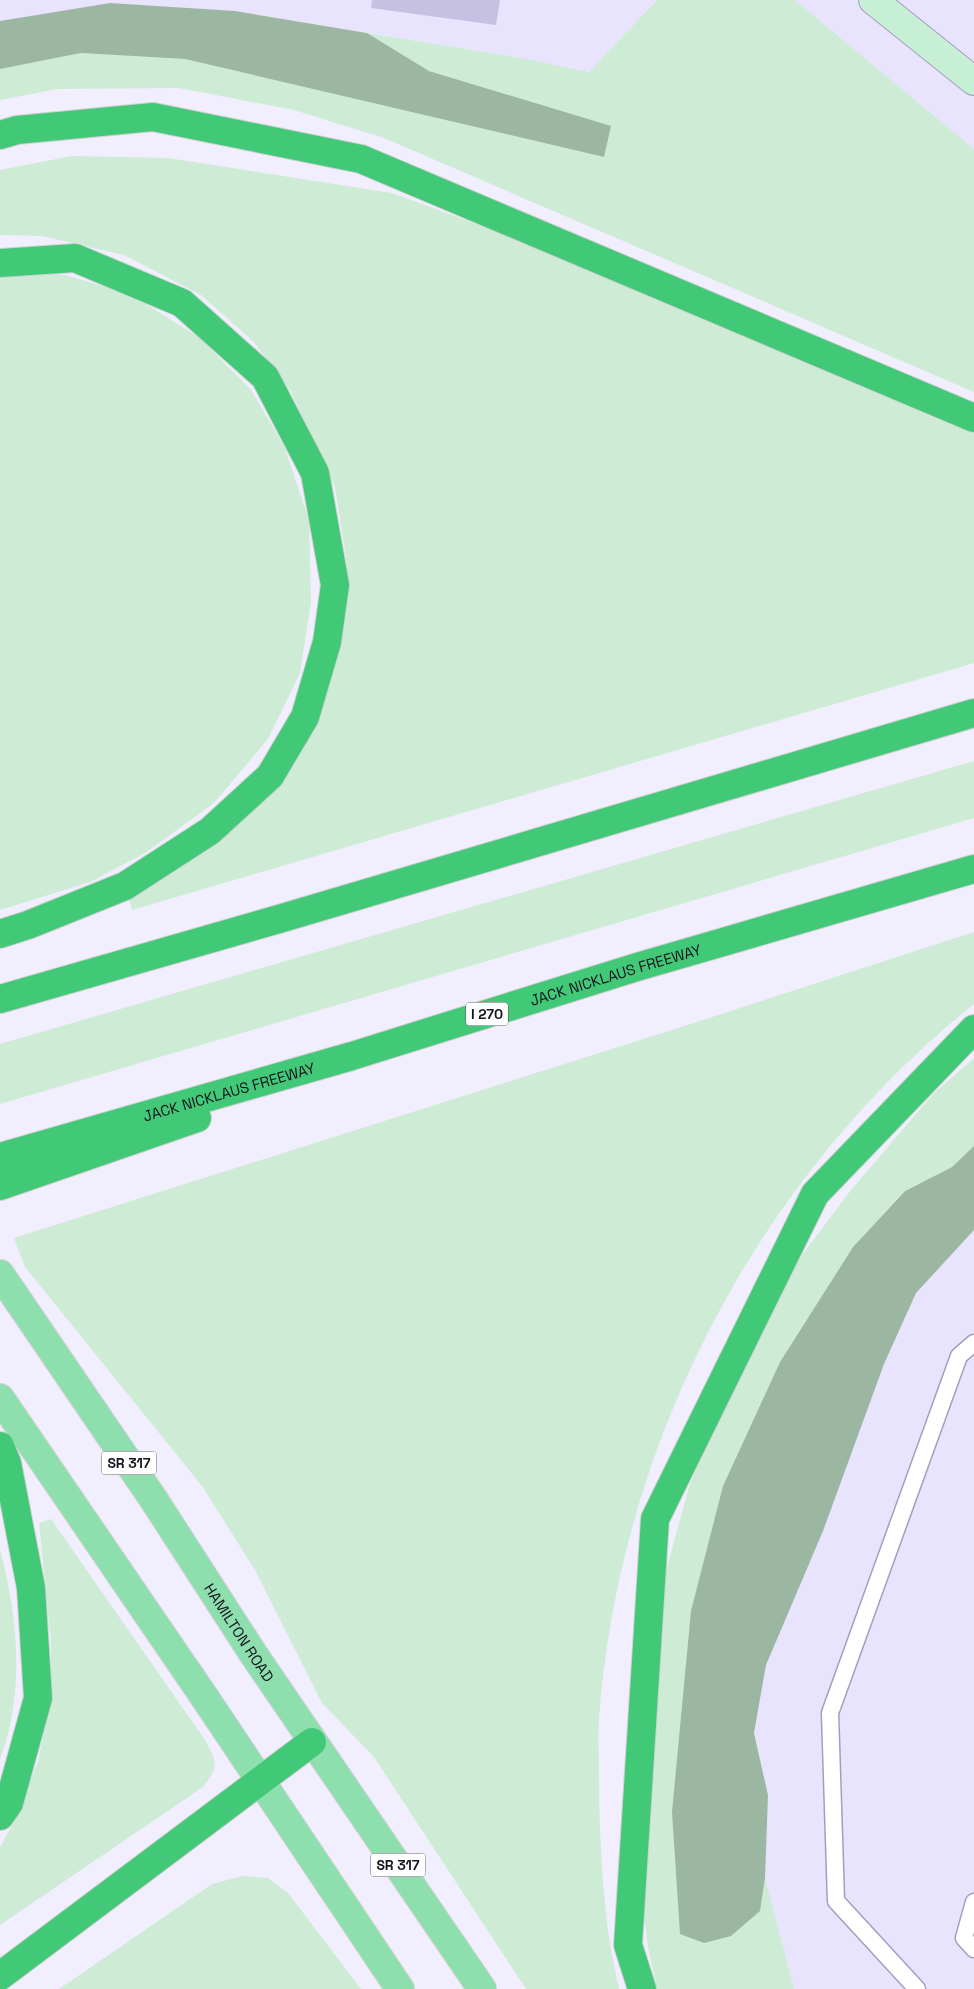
<svg xmlns="http://www.w3.org/2000/svg" width="974" height="1989" font-family="'Space Grotesk',sans-serif">
  <style>
    .built { fill: #e8e4fe }
    .green { fill: #ceebd6 }
    .forest { fill: #9bb7a2 }
    .building { fill: #c6c1e0 }
    .lines { fill: none; stroke-linecap: round; stroke-linejoin: round }
    .service-casing { stroke: #a39ebf; stroke-width: 19 }
    .secondary-casing { stroke: #a39ebf; stroke-width: 30 }
    .primary-casing { stroke: #d1d0d2; stroke-width: 30 }
    .motorway-casing { stroke: #d1d0d2; stroke-width: 30 }
    .service { stroke: #fff; stroke-width: 16 }
    .secondary { stroke: #c6efd6; stroke-width: 28 }
    .primary { stroke: #8ddfae; stroke-width: 28 }
    .motorway { stroke: #41c978; stroke-width: 28 }
    .labels { text-anchor: middle; dominant-baseline: central; stroke-width: 4; stroke-linejoin: round; paint-order: stroke }
    .shield { fill: #fefefe; stroke: #5c5a63; stroke-width: 1 }
    .shield-label { font-size: 14px; font-weight: bold; fill: #171420 }
    .street-label { font-size: 15px; fill: #171420; stroke: #fefefe }
  </style>
  <rect width="100%" height="100%" fill="#f1eefd"/>
  <g class="built">
    <polygon points="0,0 657,0 589,72 527,59 235,11 110,3 0,21"/>
    <polygon points="795,0 974,0 974,149"/>
    <polygon points="974,1230 974,1989 756,1989 764,1775 754,1733 766,1665 782,1625 902,1292 963,1242"/>
  </g>
  <g class="green">
    <polygon points="657,0 795,0 974,149 974,392 384,138 294,110 179,88 57,89 0,100 0,69 81,53 185,59 604,157 610,126 429,71 367,33 527,59 589,72"/>
    <polygon points="72,156 168,158 392,193 526,242 974,429 974,663 132,910 129,898 171,874 210,845 260,802 344,617 347,563 335,487 291,392 254,342 201,295 124,255 42,236 0,235 0,170"/>
    <polygon points="0,271 65,275 130,294 200,338 251,390 284,446 309,520 311,602 300,673 268,739 214,803 145,853 90,882 0,910"/>
    <polygon points="974,761 974,818 0,1104 0,1044"/>
    <path d="M974 932V1004C758 1177 619 1443 599 1719 598 1737 599 1756 599 1774 599 1820 601 1867 606 1913 608 1938 614 1964 619 1989H526L374 1757 322 1703 255 1570 202 1486 25 1267 14 1238 672 1030Z"/>
    <polygon points="974,1058 974,1146 952,1167 904,1191 853,1247 780,1362 723,1486 760,1911 765,1878 794,1989 657,1989 648,1947 640,1881 663,1582 689,1487 719,1410 756,1329 802,1255 851,1190 934,1093"/>
    <path d="M51 1519 205 1740C217 1762 219 1767 203 1787L0 1925V1847L18 1815 38 1761 51 1700V1642L39 1523Z"/>
    <path d="M0 1550C18 1617 25 1693 0 1759Z"/>
    <polygon points="243,1876 268,1878 288,1893 361,1989 59,1989 212,1884"/>
  </g>
  <g class="forest">
    <polygon points="110,3 235,11 367,33 429,71 611,126 604,157 185,59 81,53 0,69 0,21"/>
    <polygon points="974,1146 974,1230 916,1293 884,1364 823,1531 766,1665 754,1733 768,1795 765,1878 760,1911 731,1936 704,1943 680,1934 672,1812 691,1611 723,1486 780,1362 853,1247 905,1191 952,1167"/>
  </g>
  <polygon class="building" points="372,0 500,0 496,25 371,8"/>
  <g class="lines">
    <g class="service-casing">
      <g id="service">
        <polyline points="974,1902 964,1938 974,1949"/>
        <polyline points="917,1989 836,1901 830,1713 959,1356 974,1343"/>
      </g>
    </g>
    <g class="secondary-casing">
      <polyline id="secondary" points="873,0 974,81"/>
    </g>
    <g class="primary-casing">
      <g id="primary">
        <path id="s1" d="M0 1274 154 1500 254 1655 482 1989"/>
        <polyline points="0,1398 203,1695 400,1989"/>
      </g>
    </g>
    <g class="motorway-casing">
      <g id="motorway">
        <polyline points="0,135 17,130 153,117 361,159 974,418"/>
        <polyline points="0,263 75,258 182,303 265,377 315,473 335,585 327,642 305,717 270,776 210,831 125,886 28,925 0,934"/>
        <polyline points="0,999 279,919 974,713"/>
        <path id="s2" d="M0 1157 352 1056 637 967 974 869"/>
        <polyline points="0,1186 197,1118"/>
        <polyline points="0,1446 7,1463 31,1588 38,1698 9,1803 0,1816"/>
        <polyline points="0,1976 312,1742"/>
        <polyline points="642,1989 628,1945 655,1519 815,1194 974,1029"/>
      </g>
    </g>
    <use href="#service" class="service"/>
    <use href="#secondary" class="secondary"/>
    <use href="#primary" class="primary"/>
    <use href="#motorway" class="motorway"/>
  </g>
  <g class="labels">
    <g class="shield">
      <rect x="466" y="1002.5" width="42" height="23" rx="4"/>
      <rect x="101.5" y="1451.5" width="55" height="23" rx="4"/>
      <rect x="370.5" y="1853.5" width="55" height="23" rx="4"/>
    </g>
    <g class="shield-label">
      <text x="487" y="1014">I 270</text>
      <text x="129" y="1463">SR 317</text>
      <text x="398" y="1865">SR 317</text>
    </g>
    <g class="street-label">
      <text stroke="none"><textPath href="#s2" startOffset="642">JACK NICKLAUS FREEWAY</textPath></text>
      <text stroke="none"><textPath href="#s2" startOffset="238">JACK NICKLAUS FREEWAY</textPath></text>
      <text stroke="none"><textPath href="#s1" startOffset="431">HAMILTON ROAD</textPath></text>
    </g>
  </g>
</svg>
